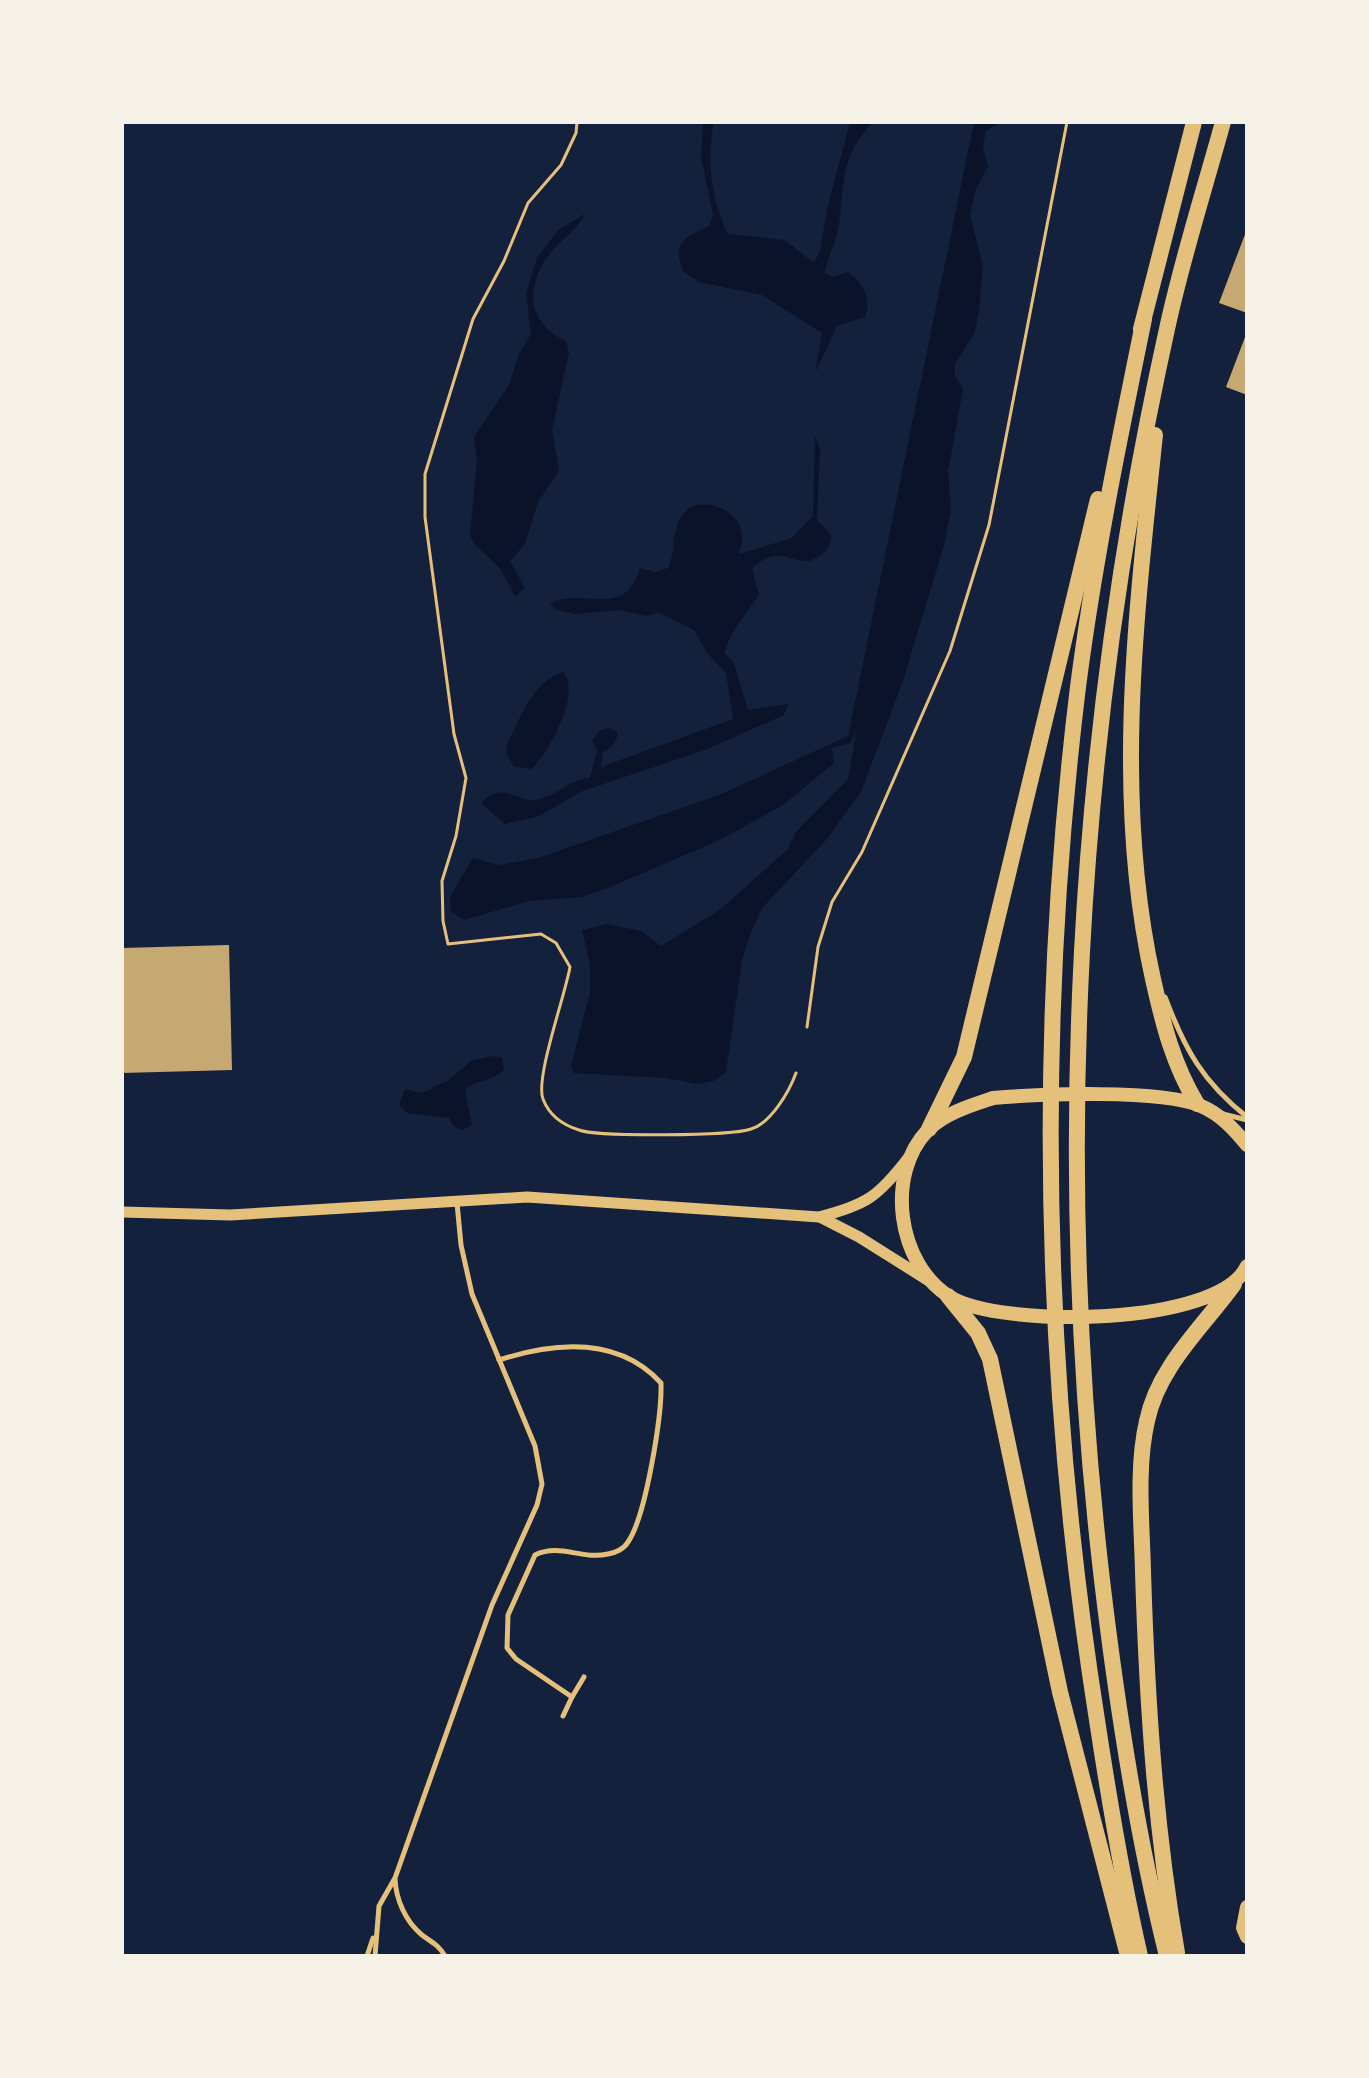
<svg xmlns="http://www.w3.org/2000/svg" width="1369" height="2078" font-family="Karla,sans-serif">
  <style>
    .water { fill: #0b132b }
    .building { fill: #c6a872 }
    .lines { fill: none; stroke-linecap: round; stroke-linejoin: round }
    .path { stroke: #e5c07b; stroke-width: 3 }
    .service { stroke: #e5c07b; stroke-width: 5 }
    .tertiary { stroke: #e5c07b; stroke-width: 11 }
    .primary { stroke: #e5c07b; stroke-width: 14 }
    .trunk { stroke: #e5c07b; stroke-width: 16 }
  </style>
  <rect width="100%" height="100%" fill="#14213d"/>
  <g class="water">
    <path d="M703 122H714C706 158 711 201 728 234L785 240 814 263 820 251 827 209 850 122H873C840 157 845 180 839 225 837 242 827 256 825 273L833 277 847 272C863 281 872 299 865 317L837 326 815 373 822 333 762 295 699 282 683 271C671 242 686 237 709 226L713 215 701 157Z"/>
    <polygon points="974,122 1001,122 986,131 983,147 988,167 976,189 970,215 983,266 979,310 975,332 955,364 955,375 963,389 948,472 951,510 944,545 903,681 861,792 827,839 763,907 752,929 742,960 726,1072 714,1081 697,1084 665,1078 574,1073 571,1067 590,992 590,964 582,930 606,924 641,931 661,946 721,909 788,849 795,833 848,779 856,733 850,743 832,748 834,763 783,805 722,839 608,888 582,897 529,901 464,920 451,912 450,897 473,858 498,865 538,858 719,795 848,736"/>
    <path d="M585 214C578 229 562 239 551 252 525 285 526 323 566 341L569 353 552 430 559 471 538 502 525 544 510 561 525 588 515 596 499 567 474 544 470 535 477 460 474 437 509 385 519 354 531 334 526 293 537 258 558 230Z"/>
    <path d="M815 435 820 450 817 520 831 535C831 550 823 555 810 561 787 562 776 544 752 569L759 595 732 633 724 653 733 661 748 710 788 704 784 715 705 750 580 792 540 816 505 824 481 803C506 778 514 805 539 799 559 795 569 779 590 778L597 750 592 741 599 731 609 727 617 732C618 743 612 747 603 752L601 767 733 719 726 673 707 653 694 630 659 613 646 616 620 610 575 614 556 610 550 603C585 587 625 620 640 568L655 572 668 568C677 550 670 529 684 513 699 495 735 508 741 529 744 538 741 546 739 554L792 538 813 516Z"/>
    <path d="M563 672C582 692 549 754 531 769L514 767 506 753 507 744C522 716 531 683 563 672Z"/>
    <path d="M493 1056 502 1058 504 1069C493 1083 477 1078 465 1090L472 1125 462 1130 453 1126 449 1118 407 1113 399 1105 405 1089 422 1093 450 1079 472 1060Z"/>
  </g>
  <g class="building">
    <polygon points="1247,229 1247,313 1219,303"/>
    <polygon points="1247,332 1247,395 1226,387"/>
    <polygon points="229,945 232,1070 122,1073 122,948"/>
  </g>
  <g class="lines">
    <g class="path">
      <path d="M577 122 576 133 561 165 528 203 504 261 473 319 425 474V517L454 734 466 778 456 836 442 881 443 921 448 944 541 934 556 943 570 967C565 996 535 1078 543 1099 549 1115 563 1125 579 1130 597 1137 731 1136 751 1129 771 1123 789 1092 796 1073"/>
      <polyline points="807,1027 818,947 832,902 862,852 950,651 989,525 1067,122"/>
    </g>
    <g class="service">
      <path d="M1165 997C1185 1050 1203 1082 1247 1117"/>
      <polyline points="1223,1114 1247,1120"/>
      <path d="M499 1360C555 1342 618 1336 661 1383 662 1415 646 1516 628 1542 624 1549 615 1553 608 1554 581 1560 560 1543 535 1555L508 1615 507 1648 516 1659 572 1697 563 1716"/>
      <polyline points="572,1697 584,1677"/>
      <path d="M395 1879C396 1899 405 1921 422 1935 431 1942 439 1945 445 1956"/>
      <polyline points="367,1956 373,1938"/>
      <polyline points="375,1956 379,1906 395,1878 492,1605 537,1505 542,1484 535,1446 472,1294 461,1245 457,1203"/>
    </g>
    <g class="tertiary">
      <path d="M122 1212 230 1215 527 1197 819 1217C866 1205 878 1197 908 1158"/>
      <polyline points="820,1217 859,1237 929,1281"/>
    </g>
    <g class="primary">
      <path d="M1247 1145C1234 1129 1220 1114 1201 1106 1162 1089 1039 1094 993 1098 972 1105 945 1113 928 1130 885 1174 897 1264 950 1297 1000 1328 1219 1327 1247 1266"/>
      <polyline points="1247,1907 1243,1928 1247,1937"/>
    </g>
    <g class="trunk">
      <polyline points="1141,329 1194,122"/>
      <path d="M1155 435C1136 614 1113 800 1153 979 1163 1024 1173 1064 1197 1104"/>
      <polyline points="929,1129 964,1057 1098,499"/>
      <polyline points="948,1296 978,1333 990,1359 1060,1692 1128,1956"/>
      <path d="M1177 1953C1155 1827 1147 1700 1143 1572 1142 1524 1136 1468 1147 1421 1158 1367 1203 1327 1234 1284"/>
      <path d="M1140 1956C1122 1878 1109 1799 1097 1720 1043 1378 1036 1030 1078 687 1094 563 1119 441 1144 319"/>
      <path d="M1167 1956C1136 1832 1117 1707 1102 1580 1053 1162 1076 739 1167 329 1182 259 1204 191 1223 122"/>
    </g>
  </g>
  <rect width="1369" height="2078" fill="none" stroke="#f6f1e7" stroke-width="248"/>
</svg>
